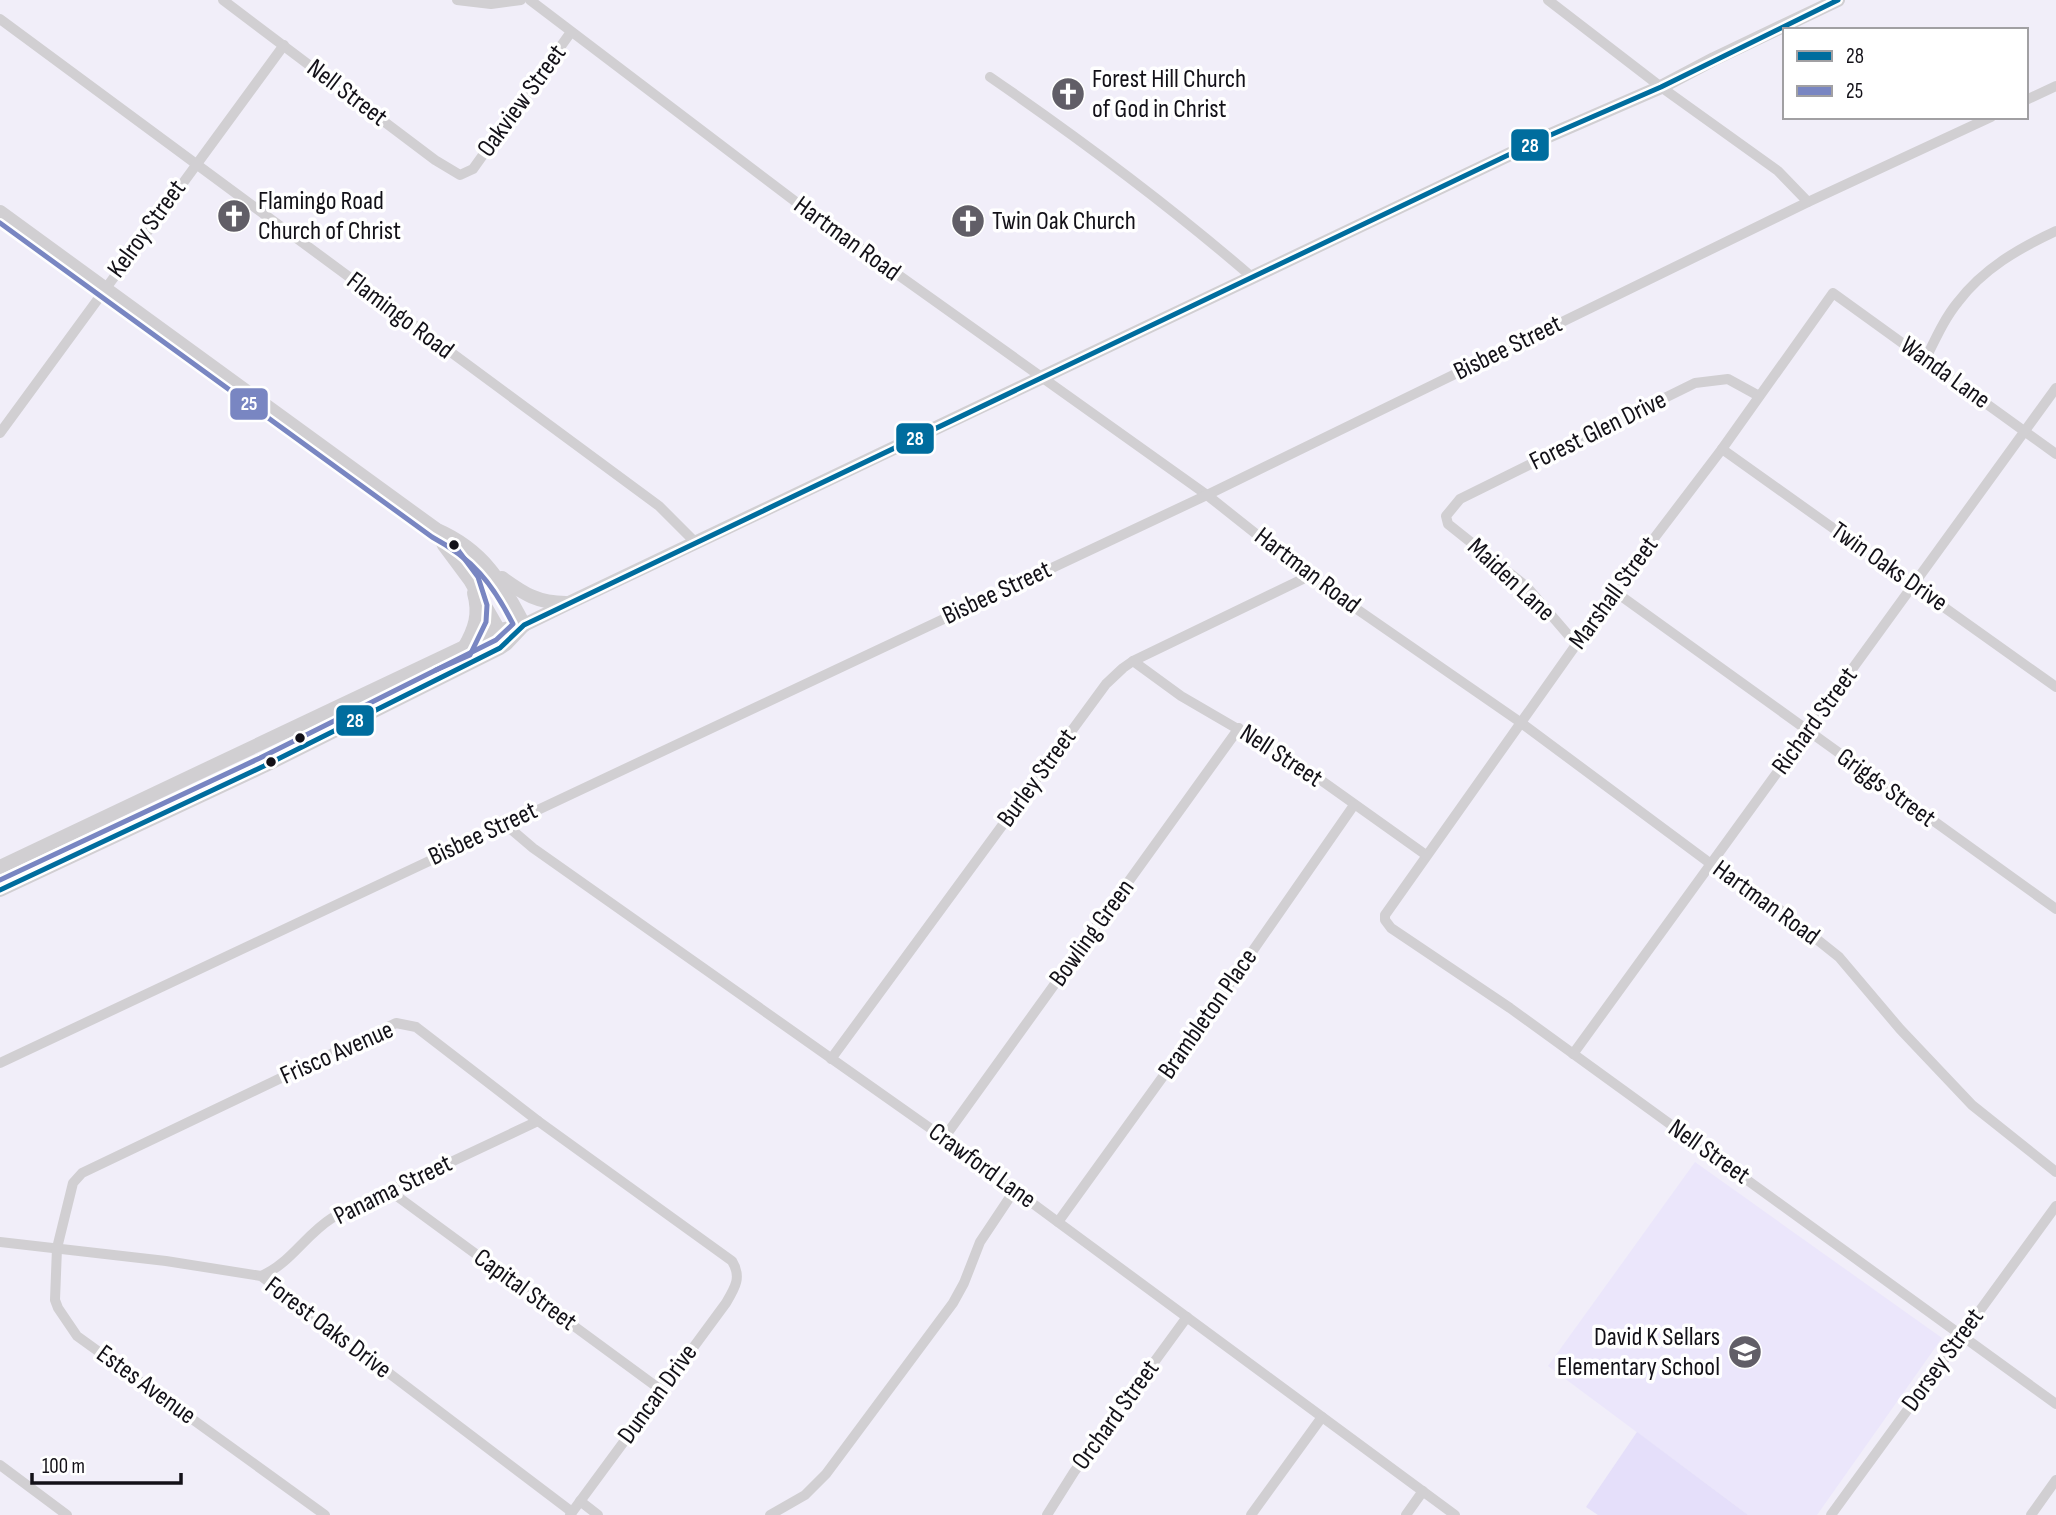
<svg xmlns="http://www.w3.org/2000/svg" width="2056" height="1515" font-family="'Sofia Sans Condensed',sans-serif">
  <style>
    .built { fill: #ebe6fb }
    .green { fill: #e5dffa }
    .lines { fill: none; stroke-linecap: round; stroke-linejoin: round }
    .minor { stroke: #d1cfd2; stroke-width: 10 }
    .major { stroke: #d1cfd2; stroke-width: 14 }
    .bus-1-casing { stroke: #fff; stroke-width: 10 }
    .bus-2-casing { stroke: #fff; stroke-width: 10 }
    .bus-1 { stroke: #006d9e; stroke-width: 5 }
    .bus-2 { stroke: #7986c2; stroke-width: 5 }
    .bus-dot { fill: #131118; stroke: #fff; stroke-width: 2.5 }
    .labels { text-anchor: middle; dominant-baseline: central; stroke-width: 7; stroke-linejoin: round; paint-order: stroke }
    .poi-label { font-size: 26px; fill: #131118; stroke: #fff; text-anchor: start }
    .street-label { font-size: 26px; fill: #131118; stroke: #fff }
    .line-badge { stroke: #fff; stroke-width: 2.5 }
    .badge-label { font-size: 19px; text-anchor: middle; font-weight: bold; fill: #fff }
  </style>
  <rect width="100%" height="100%" fill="#f1eef9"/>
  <polygon class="built" points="1695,1162 1942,1338 1817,1515 1748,1515 1548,1366"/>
  <polygon class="green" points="1637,1432 1748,1515 1598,1515 1586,1507"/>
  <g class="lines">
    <g class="minor">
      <polyline points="223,0 435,160 460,175 473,169 571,32"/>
      <polyline points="457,0 491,4 521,0"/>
      <polyline points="530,0 796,202 1207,495 1309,576 1520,722 1711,864 1780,910 1839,957 1900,1029 1972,1105 2056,1172"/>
      <polyline points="1548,0 1661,87 1778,171 1808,202"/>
      <polyline points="0,19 659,506 696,543"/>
      <path d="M990 77C1080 139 1170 206 1253 278"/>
      <polyline points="2026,100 2056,86"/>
      <path d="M1925 360C1935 340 1944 319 1958 302 1983 269 2019 248 2056 231"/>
      <polyline points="0,433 284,45"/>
      <polyline points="1722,449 2056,687"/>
      <polyline points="2056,454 1833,293 1722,449 1614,591 1385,915 1385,920 1391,928 1510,1008 2056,1404"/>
      <polyline points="1614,591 2056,909"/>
      <polyline points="1576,644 1527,587 1448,524 1446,516 1460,499 1695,383 1728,379 1759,396"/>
      <polyline points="1133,661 1181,696 1301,766 1426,855"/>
      <polyline points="505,824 533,848 944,1138 1455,1515"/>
      <polyline points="1573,1054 2056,388"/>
      <polyline points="831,1059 1106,684 1123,668 1133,661 1309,576"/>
      <polyline points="0,1063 1207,495 1808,202 1991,117"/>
      <polyline points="944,1138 1239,728"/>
      <polyline points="390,1191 661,1390"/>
      <polyline points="1058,1222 1229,985 1354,805"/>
      <polyline points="0,1242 166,1261 261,1276 572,1512"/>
      <path d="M261 1276C290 1264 305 1235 332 1218L538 1121"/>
      <polyline points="0,1465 67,1515"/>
      <polyline points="580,1501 598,1515"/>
      <path d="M325 1515 77 1336 58 1308 55 1300 57 1248 73 1183 82 1173 396 1023 416 1027 538 1121 732 1261C742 1277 735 1288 726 1303L570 1515"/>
      <polyline points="770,1515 805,1495 826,1474 953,1303 964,1283 980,1242 1014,1191"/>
      <polyline points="1047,1515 1074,1472 1187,1317"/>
      <polyline points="1251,1515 1322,1417"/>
      <polyline points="1406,1515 1423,1491"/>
      <polyline points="1831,1515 2056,1206"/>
      <polyline points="2031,1515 2056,1480"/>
    </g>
    <g class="major">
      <path d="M0 212 437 530C483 550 502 582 524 625"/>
      <polyline points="437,530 444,545 470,580 504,639"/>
      <path d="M502 578C524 594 538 603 566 603"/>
      <path d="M464 648C475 629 480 614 474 593"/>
      <polyline points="0,867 500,630 524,625 571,602 1546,137 1661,87 1714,59 1838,0"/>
      <polyline points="0,890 264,766 500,648 506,644 524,625"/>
    </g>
    <g class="bus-1-casing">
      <polyline id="bus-1" points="0,890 264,766 500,648 524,625 1546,137 1661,87 1838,0"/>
    </g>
    <g class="bus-2-casing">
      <g id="bus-2">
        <path d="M0 223 432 537C473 559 492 583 513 624L496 640 260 758 0 880"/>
        <polyline points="436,670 470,655 486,622 487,605 478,577 452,542"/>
      </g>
    </g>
    <use href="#bus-1" class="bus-1"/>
    <use href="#bus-2" class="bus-2"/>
  </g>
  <defs>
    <g id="church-disc" transform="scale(1.75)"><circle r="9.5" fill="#615e67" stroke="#fff"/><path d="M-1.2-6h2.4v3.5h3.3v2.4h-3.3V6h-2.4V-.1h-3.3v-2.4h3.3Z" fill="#fff"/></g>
    <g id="school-disc" transform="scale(1.75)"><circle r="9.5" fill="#615e67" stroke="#fff"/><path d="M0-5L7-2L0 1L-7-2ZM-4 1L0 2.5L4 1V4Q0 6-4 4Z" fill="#fff"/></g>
  </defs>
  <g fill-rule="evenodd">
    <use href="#church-disc" x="1068" y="94"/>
    <use href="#church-disc" x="234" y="216"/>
    <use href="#church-disc" x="968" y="221"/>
    <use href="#school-disc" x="1745" y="1352"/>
  </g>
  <g class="bus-dot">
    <circle cx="454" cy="545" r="6"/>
    <circle cx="300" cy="738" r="6"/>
    <circle cx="271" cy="762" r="6"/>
  </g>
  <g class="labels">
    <g class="poi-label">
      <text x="1092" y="79">Forest Hill Church<tspan x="1092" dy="30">of God in Christ</tspan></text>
      <text x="258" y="201">Flamingo Road<tspan x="258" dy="30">Church of Christ</tspan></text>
      <text x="992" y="221">Twin Oak Church</text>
      <text x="1720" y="1337" text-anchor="end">David K Sellars<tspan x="1720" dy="30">Elementary School</tspan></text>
    </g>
    <g class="street-label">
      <text transform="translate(347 93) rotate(37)">Nell Street</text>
      <text transform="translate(522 101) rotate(-54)">Oakview Street</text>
      <text transform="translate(147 229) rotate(-54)">Kelroy Street</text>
      <text transform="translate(847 239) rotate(36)">Hartman Road</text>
      <text transform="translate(400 316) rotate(37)">Flamingo Road</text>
      <text transform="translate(1508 348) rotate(-26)">Bisbee Street</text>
      <text transform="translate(1945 373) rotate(36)">Wanda Lane</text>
      <text transform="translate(1598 431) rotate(-26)">Forest Glen Drive</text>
      <text transform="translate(1889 567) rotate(35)">Twin Oaks Drive</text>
      <text transform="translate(1307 571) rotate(37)">Hartman Road</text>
      <text transform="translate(1511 580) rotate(43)">Maiden Lane</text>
      <text transform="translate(997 593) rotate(-25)">Bisbee Street</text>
      <text transform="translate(1614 593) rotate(-54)">Marshall Street</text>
      <text transform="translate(1815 721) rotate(-54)">Richard Street</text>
      <text transform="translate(1281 756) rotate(33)">Nell Street</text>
      <text transform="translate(1037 778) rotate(-54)">Burley Street</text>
      <text transform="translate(1886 788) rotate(36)">Griggs Street</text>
      <text transform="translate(483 834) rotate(-25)">Bisbee Street</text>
      <text transform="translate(1766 903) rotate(36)">Hartman Road</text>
      <text transform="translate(1092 933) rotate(-54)">Bowling Green</text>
      <text transform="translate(1208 1014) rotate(-55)">Brambleton Place</text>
      <text transform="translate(337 1053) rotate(-24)">Frisco Avenue</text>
      <text transform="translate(1709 1152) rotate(35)">Nell Street</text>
      <text transform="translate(982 1166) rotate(36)">Crawford Lane</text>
      <text transform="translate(393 1190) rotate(-26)">Panama Street</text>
      <text transform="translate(525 1290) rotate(36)">Capital Street</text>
      <text transform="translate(328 1328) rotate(37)">Forest Oaks Drive</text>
      <text transform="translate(1943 1360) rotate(-54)">Dorsey Street</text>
      <text transform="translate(146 1385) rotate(36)">Estes Avenue</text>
      <text transform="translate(658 1394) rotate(-54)">Duncan Drive</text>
      <text transform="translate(1116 1415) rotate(-54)">Orchard Street</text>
    </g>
  </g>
  <g class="line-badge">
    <rect x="1510" y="128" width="40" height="34" rx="7" fill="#006d9e"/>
    <rect x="229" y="387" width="40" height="34" rx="7" fill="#7986c2"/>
    <rect x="895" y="422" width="40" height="33" rx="7" fill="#006d9e"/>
    <rect x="335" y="704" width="40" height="33" rx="7" fill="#006d9e"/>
  </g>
  <g class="badge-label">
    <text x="1530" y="152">28</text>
    <text x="249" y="410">25</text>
    <text x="915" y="445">28</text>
    <text x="355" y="727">28</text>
  </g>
  <rect x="1783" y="28" width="245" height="91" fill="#ffffff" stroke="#a1a0a3" stroke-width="2"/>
  <rect x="1797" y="51" width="35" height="10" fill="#006d9e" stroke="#a1a0a3" stroke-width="2"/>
  <text x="1846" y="63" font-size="21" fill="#131118">28</text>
  <rect x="1797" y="86" width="35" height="10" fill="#7986c2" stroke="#a1a0a3" stroke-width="2"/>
  <text x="1846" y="98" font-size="21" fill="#131118">25</text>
  <path d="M32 1473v10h149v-10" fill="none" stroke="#131118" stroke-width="3.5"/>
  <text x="42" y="1473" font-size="21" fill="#131118" stroke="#ffffff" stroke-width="5" paint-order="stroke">100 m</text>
</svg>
